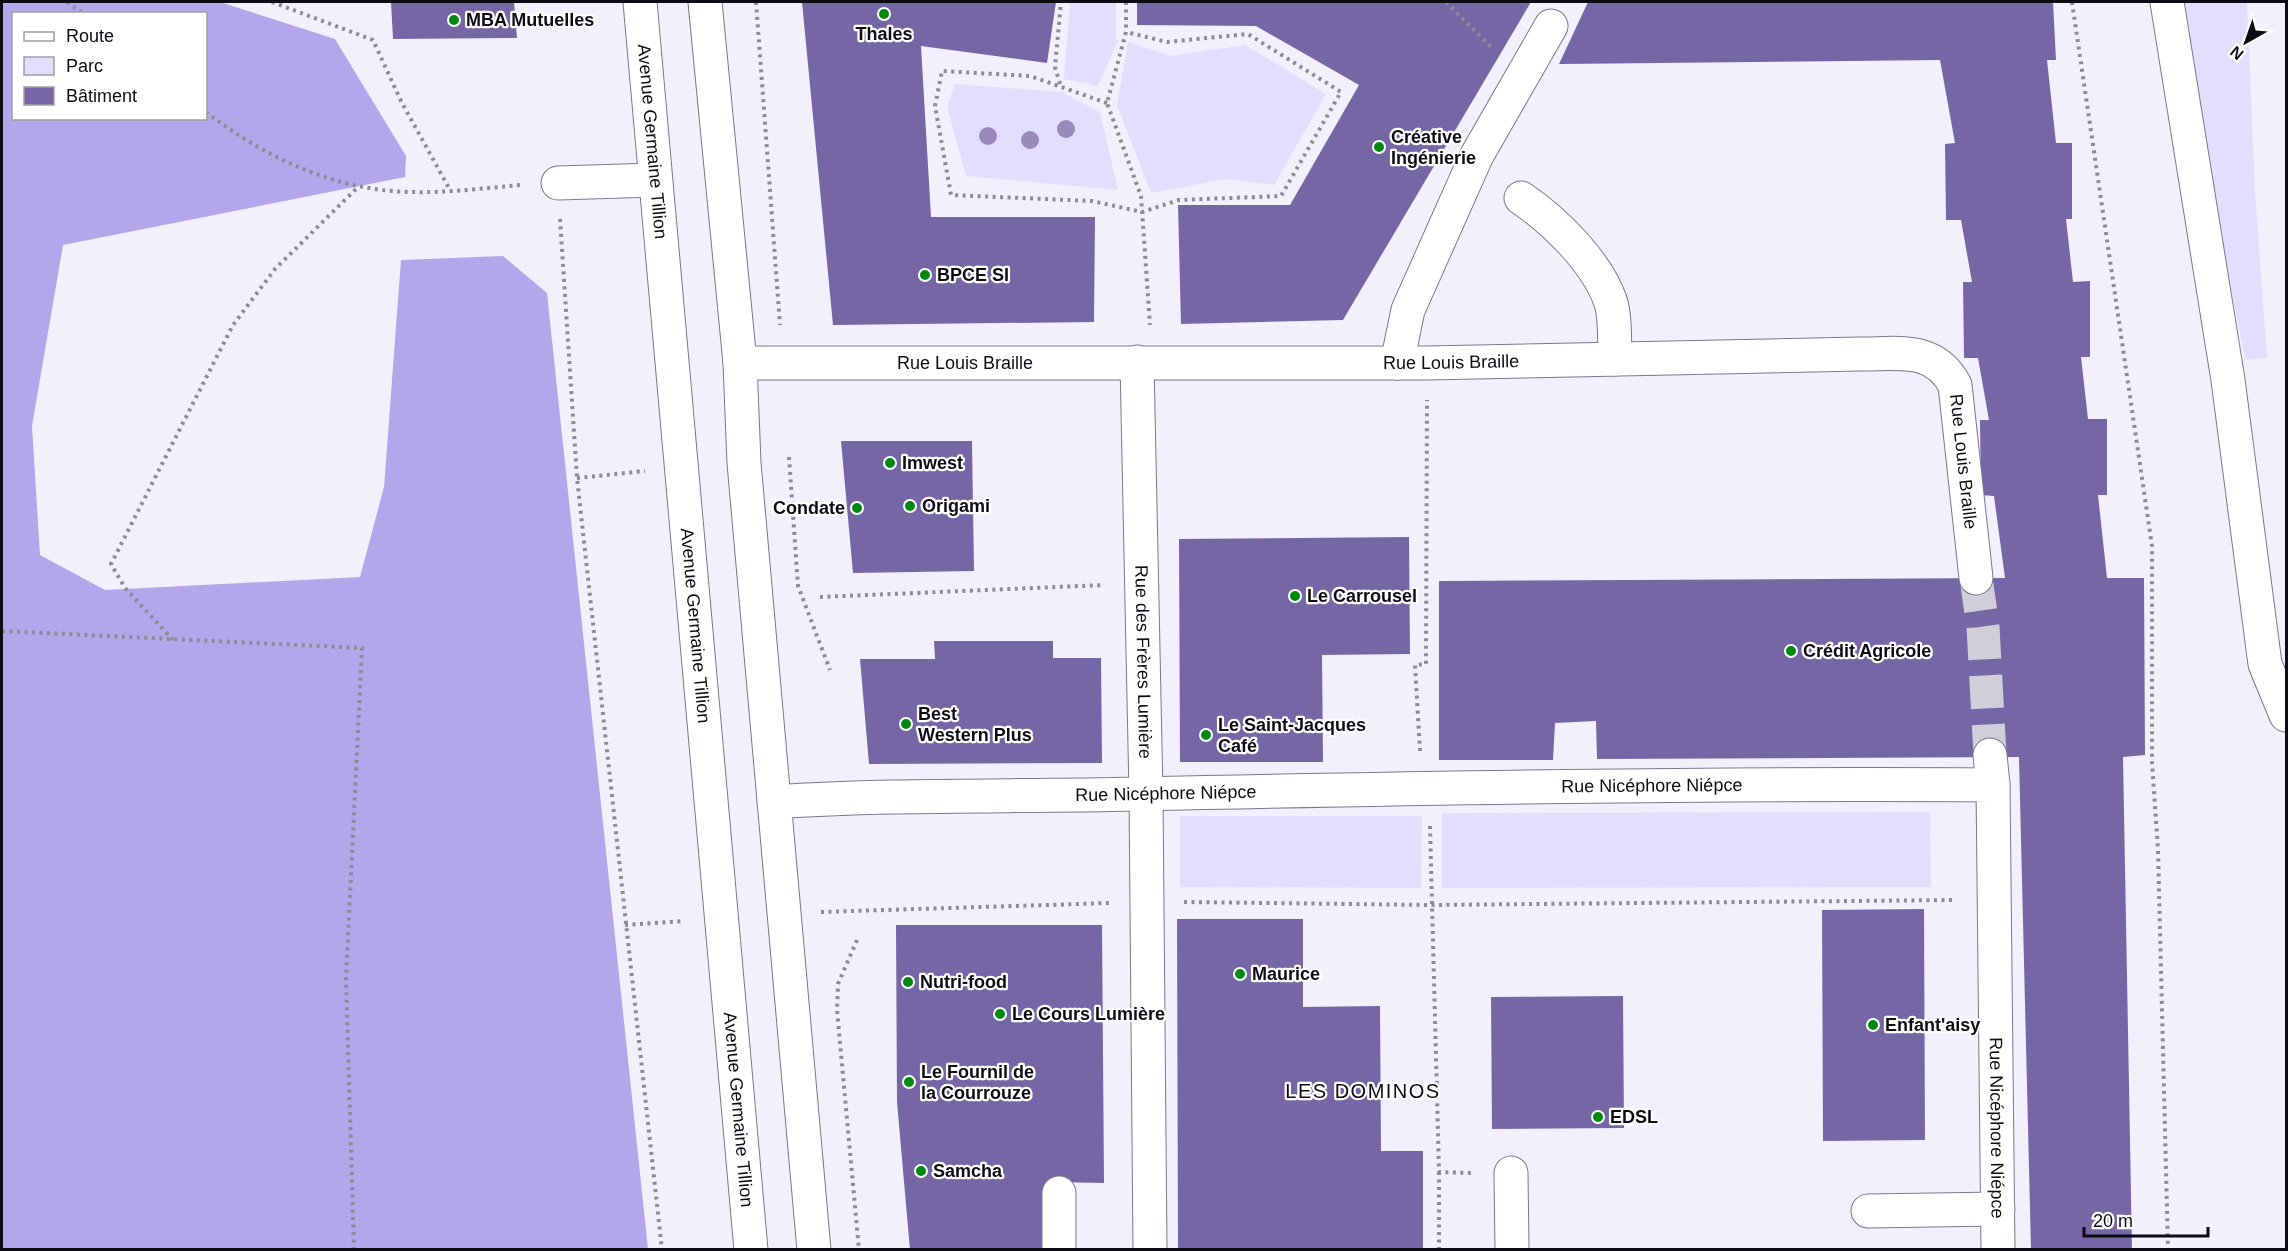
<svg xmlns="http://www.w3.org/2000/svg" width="2288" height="1251" font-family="Helvetica,sans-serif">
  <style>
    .green { fill: #e3defd }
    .forest { fill: #b4a6ea; fill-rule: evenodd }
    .building { fill: #7567a6 }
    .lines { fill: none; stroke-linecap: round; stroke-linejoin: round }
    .minor-tunnel { stroke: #d0ced9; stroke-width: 33; stroke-dasharray: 33 16; stroke-linecap: butt }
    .minor-casing { stroke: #7a768f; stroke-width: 35 }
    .highway-casing { stroke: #7a768f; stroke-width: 35 }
    .path { stroke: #8c8a95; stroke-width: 4; stroke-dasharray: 3 4.5; stroke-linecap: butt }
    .minor { stroke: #fff; stroke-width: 33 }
    .highway { stroke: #fff; stroke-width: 33 }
    .tree { fill: #988bbc }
    .poi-dot { fill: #018810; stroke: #fff; stroke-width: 2 }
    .labels { text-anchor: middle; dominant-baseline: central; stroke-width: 4.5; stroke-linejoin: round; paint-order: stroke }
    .poi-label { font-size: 18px; font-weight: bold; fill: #0d0c15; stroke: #fff; text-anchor: start }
    .street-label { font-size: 18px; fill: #0d0c15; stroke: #fff }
    .neighbourhood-label { font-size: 20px; letter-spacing: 1.5px; fill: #0d0c15; stroke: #fff }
  </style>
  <rect width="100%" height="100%" fill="#f2f0fc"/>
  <g class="green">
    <polygon points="1070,2 1116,2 1116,38 1118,40 1098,86 1064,79"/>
    <polygon points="2182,2 2247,2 2255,192 2267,358 2245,360 2215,206"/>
    <polygon points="1128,42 1171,56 1245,45 1326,94 1274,185 1226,179 1151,193 1117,105"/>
    <polygon points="955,84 1062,92 1100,112 1118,190 966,176 947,107"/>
    <polygon points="1930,812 1931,887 1442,888 1442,813"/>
    <polygon points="1180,816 1422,816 1421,888 1180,887"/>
  </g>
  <path class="forest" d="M2 2H220L335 39 406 156 405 177 63 245 32 426 40 555 105 590 360 577 384 487 401 260 503 256 547 293 648 1249H2ZM14 14H206V118H14Z"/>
  <g class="building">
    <polygon points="391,2 514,2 517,38 393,39"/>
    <polygon points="802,2 1056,2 1047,63 921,46 931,217 1095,217 1094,322 833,325"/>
    <polygon points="1137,2 1531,2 1343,320 1181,324 1178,205 1290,205 1359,85 1256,26 1137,25"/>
    <polygon points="1588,2 2053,2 2056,60 2047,60 2056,143 2072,143 2072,219 2066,219 2073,282 2090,281 2090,357 2081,357 2088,419 2107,419 2107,495 2098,495 2107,578 2144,578 2145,755 2123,757 2132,1250 2031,1250 2019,757 1597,759 1596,721 1555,723 1553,760 1439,760 1439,581 2005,578 1994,496 1981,495 1980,420 1989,420 1978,358 1964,358 1963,282 1972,282 1961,220 1946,220 1945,144 1955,143 1940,60 1559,64"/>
    <polygon points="841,441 972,441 974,571 853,573"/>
    <polygon points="1409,537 1410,654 1322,655 1323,762 1180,762 1179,539"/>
    <polygon points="934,641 1053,641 1053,658 1101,658 1102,763 869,764 860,659 935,659"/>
    <polygon points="1924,909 1925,1140 1823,1141 1822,910"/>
    <polygon points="1177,919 1303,919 1303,1007 1380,1006 1381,1151 1423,1151 1423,1250 1178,1250"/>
    <polygon points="896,925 1102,925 1104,1183 1050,1182 1049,1250 910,1250 897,1102"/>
    <polygon points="1623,996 1624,1128 1492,1129 1491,997"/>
  </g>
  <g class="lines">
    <polyline class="minor-tunnel" points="1976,578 1983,627 1990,755"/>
    <g class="minor-casing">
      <g id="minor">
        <path id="s1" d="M640 2 751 1250"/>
        <polyline points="705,2 740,363 744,463 814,1250"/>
        <polyline points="558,183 655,180"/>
        <path d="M1521 198C1555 221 1598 263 1611 303 1616 319 1614 342 1615 359"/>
        <path id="s2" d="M1137 362 1146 794 1150 1250"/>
        <path id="s3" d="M740 363H1427L1860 354C1899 354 1934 346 1955 385L1976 578"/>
        <polyline points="1397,363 1408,310 1477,155 1551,26"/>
        <polyline points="1990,755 1993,785"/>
        <path id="s4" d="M774 802C895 794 1015 797 1136 794 1422 788 1707 783 1993 785L1998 1250"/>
        <polyline points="1511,1173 1512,1250"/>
        <polyline points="1868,1211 1998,1209"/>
        <polyline points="1059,1250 1059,1193"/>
      </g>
    </g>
    <g class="highway-casing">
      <polyline id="highway" points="2167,2 2228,380 2265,664 2286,715"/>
    </g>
    <g class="path">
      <polyline points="67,2 84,14"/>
      <polyline points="272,2 373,40 401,101 450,190"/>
      <polyline points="756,2 780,325"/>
      <polyline points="1126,2 1126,32 1107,103 1141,196 1150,325"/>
      <polyline points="1446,2 1494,50"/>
      <polyline points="2072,2 2152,546 2152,763 2158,849 2168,1250"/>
      <polyline points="1060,84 1055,67 1061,2"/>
      <polyline points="1107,103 1030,76 942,71 935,106 951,195 1092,201 1142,212 1179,200 1281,196 1341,92 1248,34 1167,42 1126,32"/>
      <path d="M206 112C264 157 336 191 411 192 448 193 485 188 521 185"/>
      <polyline points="560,219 577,478 662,1250"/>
      <polyline points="789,457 798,586 830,670"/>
      <polyline points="577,478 645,471"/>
      <polyline points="820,597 1104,585"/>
      <polyline points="2,631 362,648 346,978 354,1250"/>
      <polyline points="173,640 125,588 111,564 233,325 275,269 358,187"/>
      <polyline points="1420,751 1415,665 1426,664 1427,400"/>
      <polyline points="1430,826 1439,1172 1472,1173"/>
      <polyline points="1184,902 1431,905 1956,900"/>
      <polyline points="821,912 1110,903"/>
      <polyline points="625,925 685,921"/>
      <polyline points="857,940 838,984 837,1010 859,1250"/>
      <polyline points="1439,1172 1439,1250"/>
    </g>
    <use href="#minor" class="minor"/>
    <use href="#highway" class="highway"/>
  </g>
  <g class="tree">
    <circle cx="1066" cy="129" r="9"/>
    <circle cx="988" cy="136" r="9"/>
    <circle cx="1030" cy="140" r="9"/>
  </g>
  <g class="poi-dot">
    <circle cx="884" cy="14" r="6"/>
    <circle cx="454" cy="20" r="6"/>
    <circle cx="1379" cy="147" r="6"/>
    <circle cx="925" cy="275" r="6"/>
    <circle cx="890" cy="463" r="6"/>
    <circle cx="910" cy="506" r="6"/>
    <circle cx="857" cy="508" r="6"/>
    <circle cx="1295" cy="596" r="6"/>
    <circle cx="1791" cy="651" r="6"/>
    <circle cx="906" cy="724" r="6"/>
    <circle cx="1206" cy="735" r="6"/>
    <circle cx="1240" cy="974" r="6"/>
    <circle cx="908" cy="982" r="6"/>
    <circle cx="1000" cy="1014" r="6"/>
    <circle cx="1873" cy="1025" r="6"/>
    <circle cx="909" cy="1082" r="6"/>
    <circle cx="1598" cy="1117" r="6"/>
    <circle cx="921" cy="1171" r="6"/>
  </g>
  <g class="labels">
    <g class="poi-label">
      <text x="466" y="20">MBA Mutuelles</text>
      <text x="884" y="34" text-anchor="middle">Thales</text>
      <text x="1391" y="137">Créative<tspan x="1391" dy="21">Ingénierie</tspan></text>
      <text x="937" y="275">BPCE SI</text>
      <text x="902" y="463">Imwest</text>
      <text x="922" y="506">Origami</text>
      <text x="845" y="508" text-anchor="end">Condate</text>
      <text x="1307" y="596">Le Carrousel</text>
      <text x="1803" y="651">Crédit Agricole</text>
      <text x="918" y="714">Best<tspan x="918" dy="21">Western Plus</tspan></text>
      <text x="1218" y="725">Le Saint-Jacques<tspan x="1218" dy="21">Café</tspan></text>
      <text x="1252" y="974">Maurice</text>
      <text x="920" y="982">Nutri-food</text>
      <text x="1012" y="1014">Le Cours Lumière</text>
      <text x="1885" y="1025">Enfant'aisy</text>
      <text x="921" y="1072">Le Fournil de<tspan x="921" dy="21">la Courrouze</tspan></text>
      <text x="1610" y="1117">EDSL</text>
      <text x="933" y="1171">Samcha</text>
    </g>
    <g class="street-label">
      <text stroke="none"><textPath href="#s1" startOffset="140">Avenue Germaine Tillion</textPath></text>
      <text stroke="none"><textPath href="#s3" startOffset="711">Rue Louis Braille</textPath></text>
      <text stroke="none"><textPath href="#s3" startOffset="225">Rue Louis Braille</textPath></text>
      <text stroke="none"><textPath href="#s3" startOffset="1304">Rue Louis Braille</textPath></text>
      <text stroke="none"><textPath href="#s1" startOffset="626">Avenue Germaine Tillion</textPath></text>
      <text stroke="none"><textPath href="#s2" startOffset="300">Rue des Frères Lumière</textPath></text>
      <text stroke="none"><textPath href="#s4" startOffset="878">Rue Nicéphore Niépce</textPath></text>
      <text stroke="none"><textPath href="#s4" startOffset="392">Rue Nicéphore Niépce</textPath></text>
      <text stroke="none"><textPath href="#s1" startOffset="1112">Avenue Germaine Tillion</textPath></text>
      <text stroke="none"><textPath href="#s4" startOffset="1562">Rue Nicéphore Niépce</textPath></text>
    </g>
    <g class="neighbourhood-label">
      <text x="1363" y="1091">LES DOMINOS</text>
    </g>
  </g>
  <rect width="2288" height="1251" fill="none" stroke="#0d0c15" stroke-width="6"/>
  <rect x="12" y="12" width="195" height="108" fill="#ffffff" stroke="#9e9ea1" stroke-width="1.5"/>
  <rect x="24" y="32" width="30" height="9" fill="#ffffff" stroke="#9e9ea1" stroke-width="1.5"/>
  <text x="66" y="42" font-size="18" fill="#0d0c15">Route</text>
  <rect x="24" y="57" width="30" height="18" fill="#e3defd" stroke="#9e9ea1" stroke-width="1.5"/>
  <text x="66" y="72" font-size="18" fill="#0d0c15">Parc</text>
  <rect x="24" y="87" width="30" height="18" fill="#7567a6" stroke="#9e9ea1" stroke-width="1.5"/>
  <text x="66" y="102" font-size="18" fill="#0d0c15">Bâtiment</text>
  <g transform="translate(2246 42) rotate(220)" stroke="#ffffff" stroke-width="4.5" paint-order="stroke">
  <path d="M0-4.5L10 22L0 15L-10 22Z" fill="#0d0c15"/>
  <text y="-9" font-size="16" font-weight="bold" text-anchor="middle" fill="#0d0c15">N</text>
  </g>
  <path d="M2084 1227v9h124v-9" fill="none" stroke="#0d0c15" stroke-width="3"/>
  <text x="2093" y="1227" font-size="18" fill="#0d0c15" stroke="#ffffff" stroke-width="4.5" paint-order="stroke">20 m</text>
</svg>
